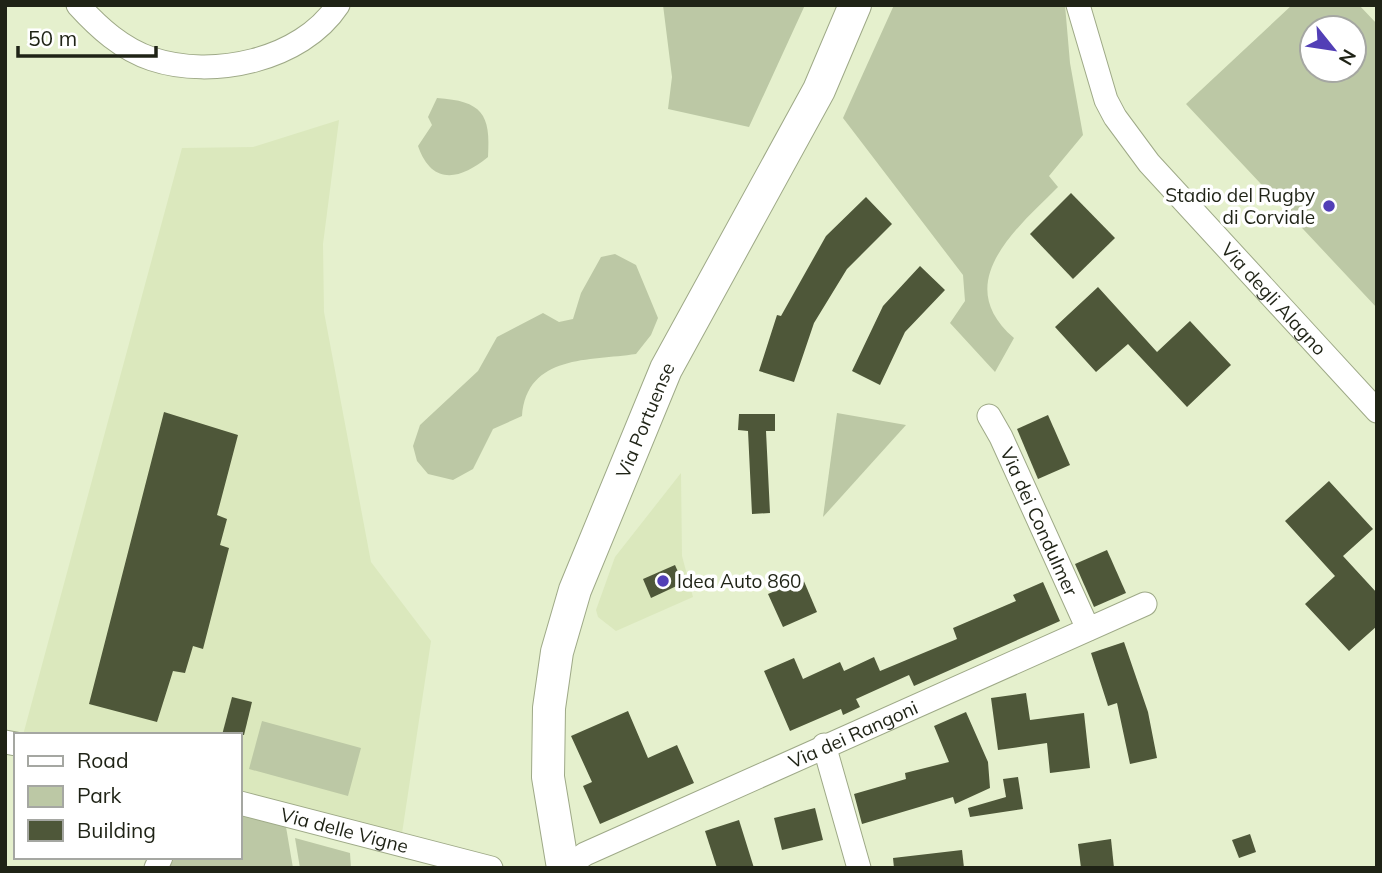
<svg xmlns="http://www.w3.org/2000/svg" width="1382" height="873" font-family="Mulish,sans-serif">
  <style>
    .built { fill: #dbe8bd }
    .green { fill: #bcc8a5; fill-rule: evenodd }
    .building { fill: #4e5739 }
    .lines { fill: none; stroke-linecap: round; stroke-linejoin: round }
    .minor-casing { stroke: #9ea987; stroke-width: 25 }
    .secondary-casing { stroke: #9ea987; stroke-width: 34 }
    .minor { stroke: #fff; stroke-width: 23 }
    .secondary { stroke: #fff; stroke-width: 32 }
    .poi-dot { fill: #523fb6; stroke: #fff; stroke-width: 2.5 }
    .labels { text-anchor: middle; dominant-baseline: central; stroke-width: 7; stroke-linejoin: round; paint-order: stroke }
    .poi-label { font-size: 19px; fill: #1f2316; stroke: #fff; text-anchor: end }
    .street-label { font-size: 19px; fill: #1f2316; stroke: #fff }
  </style>
  <rect width="100%" height="100%" fill="#e5f0cd"/>
  <g class="built">
    <polygon points="339,120 323,244 324,312 371,562 431,641 401,840 240,796 240,735 23,735 182,148 253,147"/>
    <polygon points="681,473 682,556 693,597 616,631 598,617 596,610 615,557"/>
  </g>
  <g class="green">
    <polygon points="663,5 805,5 749,127 668,109 672,77"/>
    <path d="M894 5H1065L1070 63 1083 135 1049 176 1058 187C1016 229 950 283 1014 338L995 372 950 323 965 301 963 275 843 118Z"/>
    <path d="M1292 5H1359L1377 24V308L1186 104ZM1312 28H1354V70H1312Z"/>
    <path d="M437 98C482 101 491 114 488 157 460 180 432 186 418 146L432 125 428 117Z"/>
    <path d="M615 254 636 265 658 318 651 335 636 354C590 361 527 354 522 416L493 429 473 469 453 480 428 474 417 461 413 446 420 425 478 371 497 337 543 313 559 322 573 319 581 293 601 257Z"/>
    <polygon points="837,413 906,425 823,517"/>
    <polygon points="262,721 361,748 348,796 249,769"/>
    <polygon points="240,812 286,827 293,868 169,868 175,857 240,857"/>
    <polygon points="295,838 350,853 351,868 300,868"/>
  </g>
  <g class="building">
    <polygon points="1071,193 1115,238 1073,279 1030,234"/>
    <polygon points="866,197 892,224 847,269 814,323 794,382 759,371 777,315 781,316 826,236"/>
    <polygon points="920,266 945,290 905,332 880,385 852,371 883,306"/>
    <polygon points="1098,287 1157,352 1190,321 1231,365 1187,407 1128,344 1096,372 1055,327"/>
    <polygon points="164,412 238,435 217,515 227,519 220,545 229,548 203,649 193,646 185,673 173,671 157,722 89,704"/>
    <polygon points="739,414 775,414 775,431 766,431 770,513 752,514 748,431 738,430"/>
    <polygon points="1048,415 1070,465 1038,479 1017,429"/>
    <polygon points="1329,481 1373,529 1343,556 1377,593 1377,626 1349,651 1305,604 1335,576 1285,521"/>
    <polygon points="1107,550 1126,593 1094,607 1075,564"/>
    <polygon points="675,565 683,583 651,598 643,579"/>
    <polygon points="803,579 817,612 783,627 768,594"/>
    <polygon points="1043,582 1060,621 914,686 909,675 856,699 860,707 843,715 841,709 790,731 764,671 794,658 803,679 840,662 844,671 874,657 880,671 957,639 953,628 1016,601 1013,595"/>
    <polygon points="1124,642 1148,712 1157,758 1130,764 1117,703 1108,706 1091,653"/>
    <polygon points="1026,693 1030,720 1084,713 1090,768 1050,773 1047,743 998,750 991,698"/>
    <polygon points="232,697 252,702 244,735 222,735"/>
    <polygon points="628,711 648,758 677,745 694,783 600,824 583,786 592,782 571,736"/>
    <polygon points="966,712 988,762 990,788 955,804 953,797 862,824 854,794 906,779 905,773 949,762 934,726"/>
    <polygon points="1018,777 1023,809 970,817 968,808 1006,797 1003,779"/>
    <polygon points="815,808 823,840 782,850 774,818"/>
    <polygon points="739,820 754,868 717,868 705,831"/>
    <polygon points="1250,834 1256,852 1239,858 1232,840"/>
    <polygon points="1111,839 1114,868 1081,868 1078,844"/>
    <polygon points="962,850 964,868 894,868 893,858"/>
  </g>
  <g class="lines">
    <g class="minor-casing">
      <g id="minor">
        <path d="M78 5C99 28 122 49 152 59 212 79 301 61 338 5"/>
        <path id="s1" d="M1078 5 1106 100 1115 117 1149 163 1377 411"/>
        <path id="s2" d="M989 416 1001 437 1088 629"/>
        <polyline points="5,742 16,744"/>
        <polyline points="824,745 859,868"/>
        <path id="s3" d="M240 803 491 868"/>
        <polyline points="156,868 161,857"/>
        <path id="s4" d="M565 868 585 854 1145 604"/>
      </g>
    </g>
    <g class="secondary-casing">
      <g id="secondary">
        <path id="s5" d="M563 868 548 777 549 708 557 652 575 590 666 369 819 90 855 5"/>
      </g>
    </g>
    <use href="#minor" class="minor"/>
    <use href="#secondary" class="secondary"/>
  </g>
  <g class="poi-dot">
    <circle cx="1329" cy="206" r="7"/>
    <circle cx="663" cy="581" r="7"/>
  </g>
  <g class="labels">
    <g class="poi-label">
      <text x="1315" y="195">Stadio del Rugby<tspan x="1315" dy="22">di Corviale</tspan></text>
      <text x="677" y="581" text-anchor="start">Idea Auto 860</text>
    </g>
    <g class="street-label">
      <text stroke="none"><textPath href="#s1" startOffset="360">Via degli Alagno</textPath></text>
      <text stroke="none"><textPath href="#s5" startOffset="466">Via Portuense</textPath></text>
      <text stroke="none"><textPath href="#s2" startOffset="117">Via dei Condulmer</textPath></text>
      <text stroke="none"><textPath href="#s4" startOffset="318">Via dei Rangoni</textPath></text>
      <text stroke="none"><textPath href="#s3" startOffset="108">Via delle Vigne</textPath></text>
    </g>
  </g>
  <rect width="1382" height="873" fill="none" stroke="#1f2316" stroke-width="14"/>
  <rect x="14" y="733" width="228" height="126" fill="#ffffff" stroke="#a5a7a2" stroke-width="2"/>
  <rect x="28" y="756" width="35" height="10" fill="#ffffff" stroke="#a5a7a2" stroke-width="2"/>
  <text x="77" y="768" font-size="21" fill="#1f2316">Road</text>
  <rect x="28" y="786" width="35" height="21" fill="#bcc8a5" stroke="#a5a7a2" stroke-width="2"/>
  <text x="77" y="803" font-size="21" fill="#1f2316">Park</text>
  <rect x="28" y="820" width="35" height="21" fill="#4e5739" stroke="#a5a7a2" stroke-width="2"/>
  <text x="77" y="838" font-size="21" fill="#1f2316">Building</text>
  <g transform="translate(1333 49) rotate(120)"><circle r="33" fill="#ffffff" stroke="#a5a7a2" stroke-width="2"/>
  <path d="M0-5L12 26L0 18L-12 26Z" fill="#523fb6"/>
  <text y="-10" font-size="19" font-weight="bold" text-anchor="middle" fill="#1f2316">N</text>
  </g>
  <path d="M18 46v10h138v-10" fill="none" stroke="#1f2316" stroke-width="3.5"/>
  <text x="28" y="46" font-size="21" fill="#1f2316" stroke="#ffffff" stroke-width="5" paint-order="stroke">50 m</text>
</svg>
